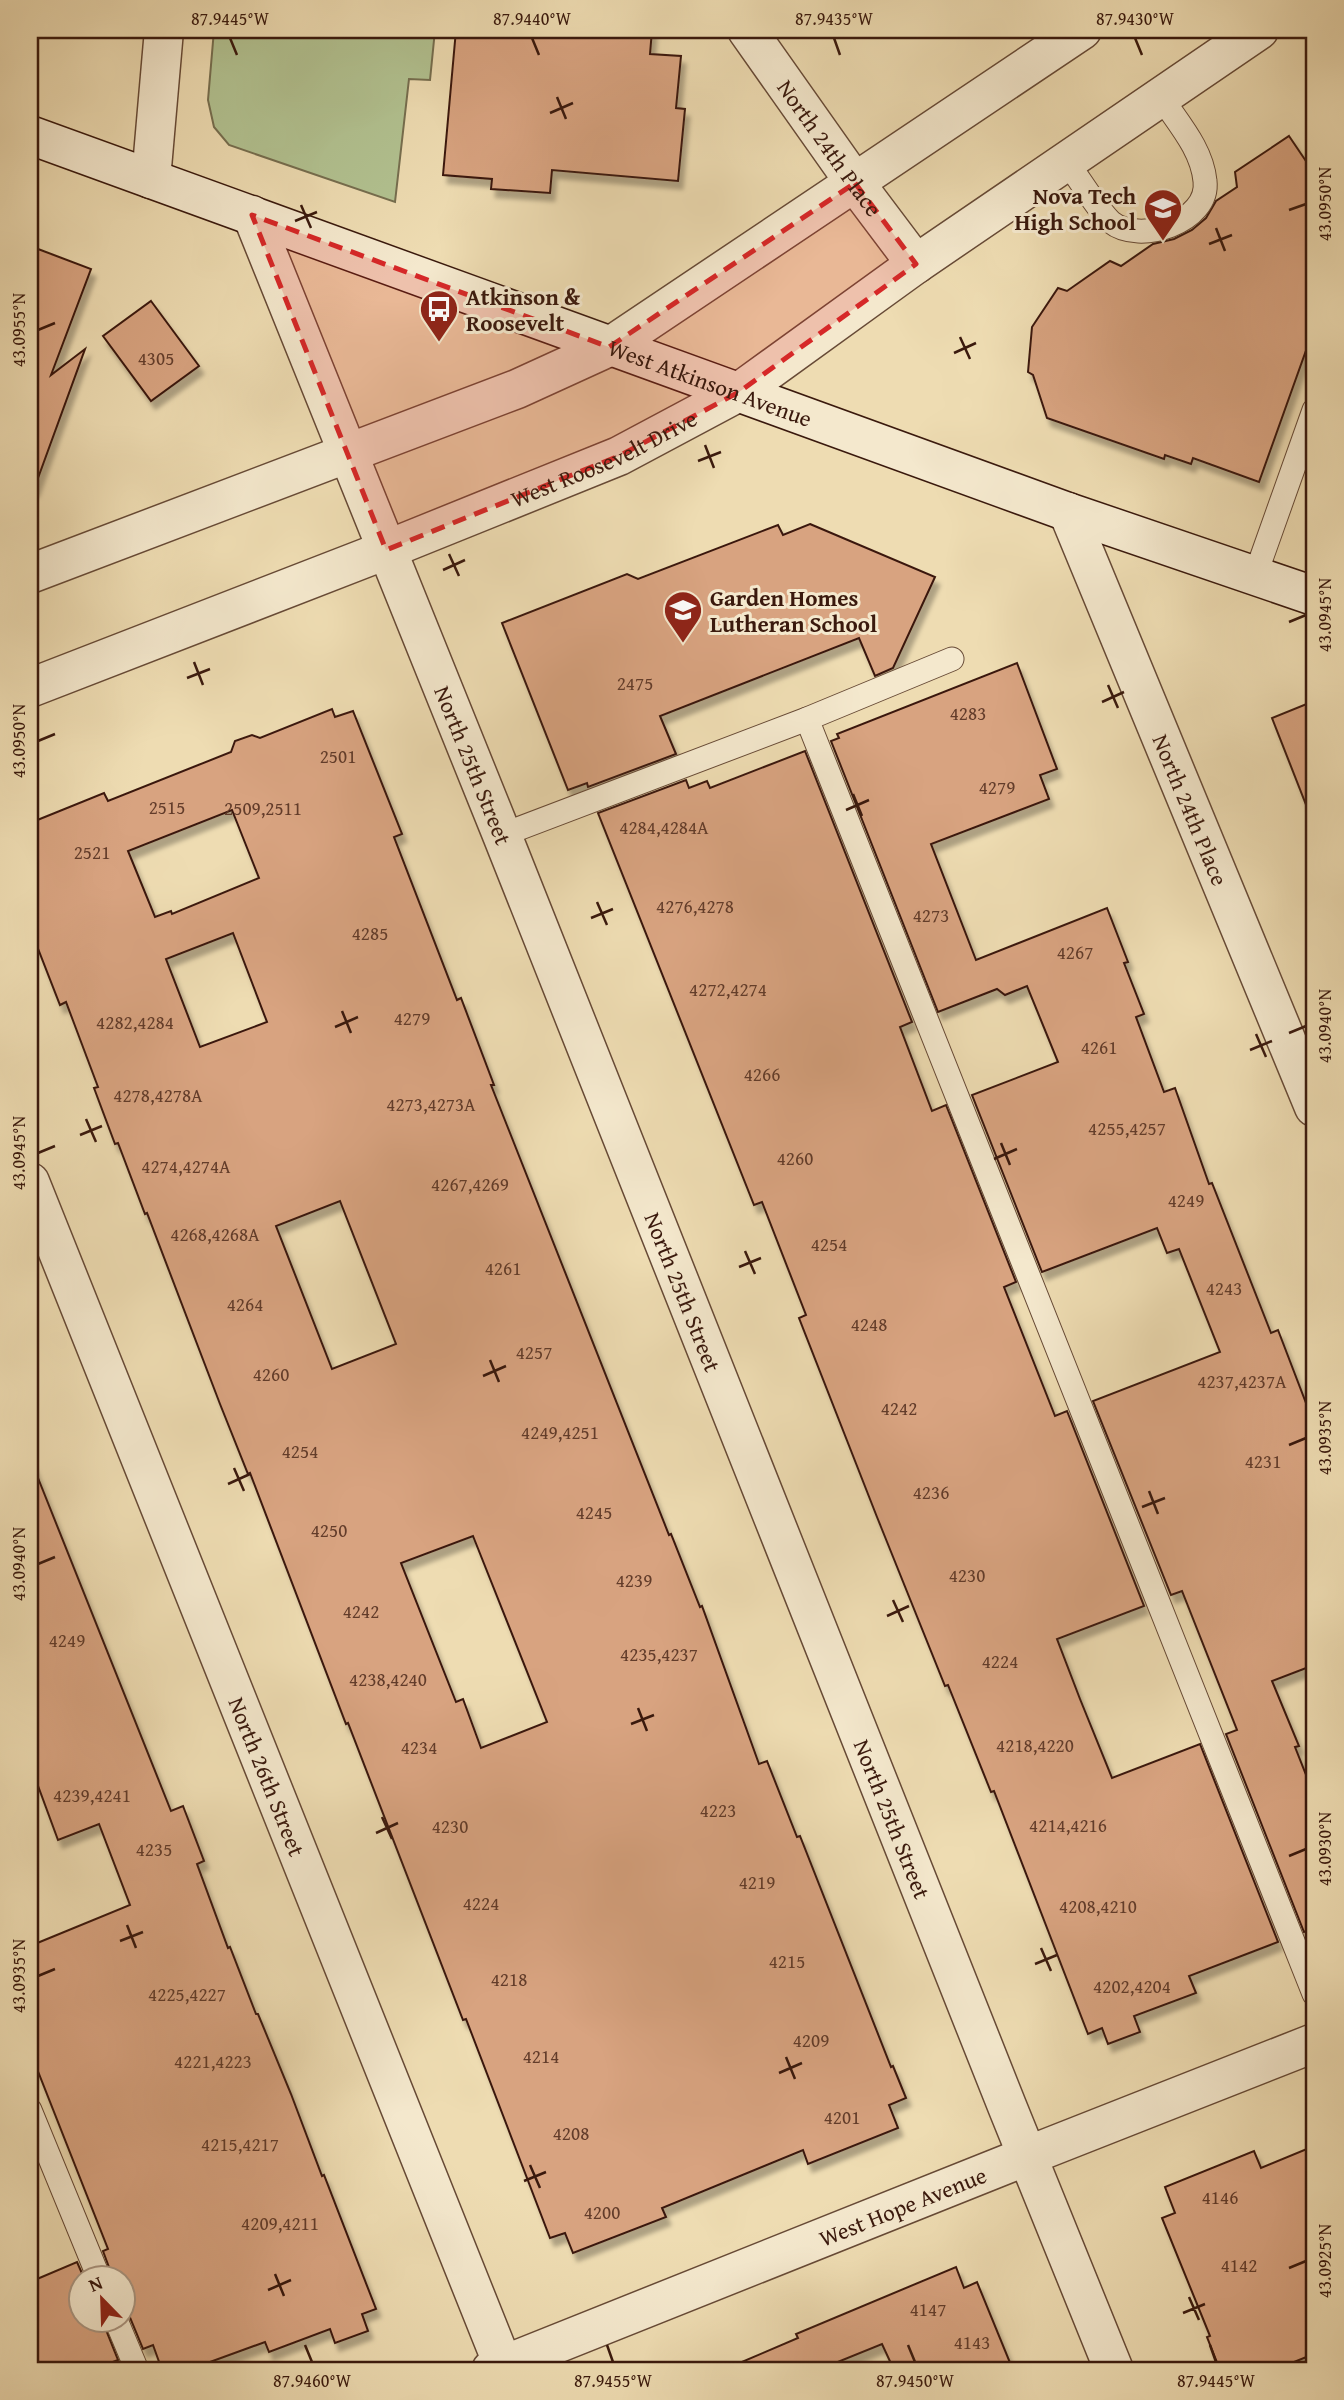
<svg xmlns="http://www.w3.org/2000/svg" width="1344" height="2400" font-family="'Gentium Book Plus',serif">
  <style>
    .green { fill: #b2c291; stroke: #766e4f; stroke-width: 2 }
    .building { fill: #d8a380; stroke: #3a190d; stroke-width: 2; fill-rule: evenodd; filter: url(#shadow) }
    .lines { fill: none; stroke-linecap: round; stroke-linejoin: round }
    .lane-casing { stroke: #674a36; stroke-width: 25 }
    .street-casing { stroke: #674a36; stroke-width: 41 }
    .secondary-casing { stroke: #3a190d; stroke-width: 41 }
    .lane { stroke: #f4e8cd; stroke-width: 23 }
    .street { stroke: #f4e8cd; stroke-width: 38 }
    .secondary { stroke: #f4e8cd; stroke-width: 38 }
    .marked { fill: #d62828; fill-opacity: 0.2; stroke: #d62828; stroke-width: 5; stroke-dasharray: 14 9; stroke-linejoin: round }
    .ticks { fill: none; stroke: #3a190d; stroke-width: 2.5 }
    .labels { text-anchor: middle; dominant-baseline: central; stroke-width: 6; stroke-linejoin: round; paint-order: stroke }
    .number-label { font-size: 19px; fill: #623c2a }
    .street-label { font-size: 23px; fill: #3a190d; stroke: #f4e8cd }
    .poi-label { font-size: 23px; font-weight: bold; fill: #3a190d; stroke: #f4e8cd; text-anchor: start }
    .neatline { fill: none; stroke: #3a190d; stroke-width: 2.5 }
    .ticks-label { font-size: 18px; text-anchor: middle; fill: #3a190d }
  </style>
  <defs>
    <filter id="shadow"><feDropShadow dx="4.5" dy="8" stdDeviation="2" flood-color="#0004"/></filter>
  </defs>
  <rect width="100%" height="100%" fill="#eedcb2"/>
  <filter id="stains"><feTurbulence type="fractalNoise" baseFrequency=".00286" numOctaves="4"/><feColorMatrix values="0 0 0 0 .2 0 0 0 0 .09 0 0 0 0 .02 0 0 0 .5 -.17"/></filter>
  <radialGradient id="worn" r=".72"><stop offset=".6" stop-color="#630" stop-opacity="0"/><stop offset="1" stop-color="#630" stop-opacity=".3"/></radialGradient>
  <polygon class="green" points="214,30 435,30 430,80 409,79 395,202 229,145 214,127 208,100"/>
  <g class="building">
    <polygon points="456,30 652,30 650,54 681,56 676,108 685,109 678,181 552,170 550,193 491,189 492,179 443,175"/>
    <polygon points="1289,136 1314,173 1314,328 1259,482 1193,458 1191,464 1165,455 1164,459 1047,418 1033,375 1028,372 1032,327 1058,288 1067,291 1110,261 1121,266 1153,244 1174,239 1192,230 1206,218 1216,201 1237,187 1235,172"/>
    <polygon points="38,249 91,269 51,375 85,349 34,489 30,489 30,271"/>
    <polygon points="151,301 199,366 151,401 103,336"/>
    <polygon points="810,524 935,577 893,668 875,676 859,638 660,716 676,754 588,787 587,783 568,790 502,623 627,574 638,579 778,525 783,535"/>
    <polygon points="1017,663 1057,769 1040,775 1049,799 931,844 976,960 1107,908 1128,962 1124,963 1144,1014 1136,1017 1164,1092 1175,1088 1209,1184 1212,1183 1271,1333 1278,1330 1314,1424 1314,1665 1272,1681 1299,1746 1295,1747 1314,1795 1314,1928 1304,1932 1226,1734 1237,1730 1182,1591 1171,1595 1093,1401 1220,1352 1179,1249 1167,1253 1157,1228 1042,1272 972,1095 1058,1062 1027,986 1005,995 997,989 938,1012 831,741 839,738 837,734"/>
    <polygon points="1314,701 1314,820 1312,820 1272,718"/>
    <path d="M332 709 335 717 353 711 402 834 394 837 457 1000 461 998 494 1085H491L669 1535 671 1534 700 1607 702 1606 759 1764 767 1761 797 1837 800 1836 891 2067 893 2066 906 2098 889 2105 898 2128 808 2164 803 2150 662 2208 666 2217 573 2253 565 2233 550 2238 466 2019 463 2020 348 1723 346 1724 250 1473 248 1474 220 1404 147 1213 145 1214 118 1143 115 1144 94 1088 98 1087 66 1002 60 1005 30 928V823L104 793 108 801 231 752 235 741 252 735 260 738ZM232 810 259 878 172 914 171 911 155 917 128 851ZM233 933 267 1022 200 1047 166 959ZM340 1201 396 1344 332 1369 276 1226ZM473 1536 547 1722 481 1748 463 1699 456 1702 401 1563Z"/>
    <polygon points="805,751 912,1022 900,1027 932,1111 946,1105 1016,1282 1004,1287 1055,1416 1067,1411 1144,1606 1057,1639 1080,1699 1112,1778 1200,1744 1278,1942 1189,1976 1196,1993 1134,2016 1140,2032 1108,2044 1102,2028 1088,2034 994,1791 991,1792 948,1685 945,1686 877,1517 799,1318 806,1315 762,1202 754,1205 598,813 686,780 689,788 707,781 710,788"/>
    <polygon points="32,1463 171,1811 183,1806 204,1861 197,1864 228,1948 230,1947 256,2014 258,2014 291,2094 322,2176 324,2175 376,2309 362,2314 368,2331 335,2343 330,2329 269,2352 265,2342 188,2370 162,2370 153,2345 143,2349 129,2315 122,2308 122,2278 113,2278 103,2251 108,2249 30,2051 30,1946 130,1905 99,1824 58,1840 30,1764 30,1464"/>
    <polygon points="1314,2146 1314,2354 1274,2370 1220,2370 1207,2337 1210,2336 1162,2218 1175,2213 1165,2187 1254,2151 1261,2168"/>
    <polygon points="77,2262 84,2278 80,2278 80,2320 102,2320 118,2360 92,2370 40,2370 30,2347 30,2282"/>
    <polygon points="956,2267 964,2288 977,2282 1013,2370 894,2370 882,2344 818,2370 723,2370 798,2338 796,2334"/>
  </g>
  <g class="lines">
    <g class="lane-casing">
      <g id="lane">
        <path d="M1066 161C1077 175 1099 212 1111 222 1139 245 1210 222 1205 181 1202 149 1178 123 1161 97"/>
        <polyline points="1255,576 1314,410"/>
        <polyline points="807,719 1314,1994"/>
        <polyline points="502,835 807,719 952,659"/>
        <polyline points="30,2110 99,2278"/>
        <polyline points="116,2320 137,2370"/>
      </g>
    </g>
    <g class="street-casing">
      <g id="street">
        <path id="s1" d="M747 30 855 183 916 264"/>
        <polyline points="151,179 164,30"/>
        <path id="s2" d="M252 215 502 835 1007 2106 1114 2370"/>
        <path id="s3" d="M1068 512 1314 1107"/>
        <polyline points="30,574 517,389 609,347 1082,30"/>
        <path id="s4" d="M30 688 386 550 619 456 739 392 916 264 1259 30"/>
        <path id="s5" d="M30 1182 505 2370"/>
        <path id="s6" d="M491 2370 1027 2156 1314 2043"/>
      </g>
    </g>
    <g class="secondary-casing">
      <g id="secondary">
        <path id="s7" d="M30 135 1068 512 1314 596"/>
      </g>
    </g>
    <use href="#lane" class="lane"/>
    <use href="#street" class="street"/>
    <use href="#secondary" class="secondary"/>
  </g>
  <path class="marked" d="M855 183 916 264 739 392 619 456 386 550 252 215 609 347Z"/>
  <path class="ticks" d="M230 38 237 55M532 38 539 55M834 38 840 55M1135 38 1142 55M557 97 566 119M550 113 573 103M301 205 311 228M1289 210 1306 204M295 221 317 212M1216 228 1225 251M1209 244 1232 235M38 330 55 323M960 337 970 359M954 353 976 343M705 445 714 468M698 461 721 452M449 554 459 576M443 570 465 560M1289 622 1306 615M194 662 203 685M187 678 210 669M1108 685 1118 708M1102 702 1124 692M38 741 55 734M853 794 862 816M846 810 869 800M597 902 607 925M591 918 613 909M342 1011 351 1033M335 1027 358 1017M1289 1033 1306 1026M1256 1034 1266 1057M1250 1050 1272 1041M86 1119 96 1142M80 1135 102 1126M1001 1143 1010 1165M38 1153 55 1146M994 1159 1017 1149M745 1251 755 1274M739 1267 761 1258M490 1360 499 1382M483 1376 506 1366M1289 1445 1306 1438M234 1468 244 1491M228 1484 250 1474M1149 1491 1158 1514M1142 1507 1165 1498M38 1564 55 1557M893 1600 903 1622M887 1616 909 1606M638 1708 647 1731M631 1724 654 1715M382 1817 392 1839M376 1833 398 1823M1289 1856 1306 1849M127 1925 136 1948M120 1941 143 1932M1041 1948 1051 1971M1035 1964 1057 1955M38 1976 55 1969M786 2057 795 2079M779 2073 802 2063M530 2165 540 2188M524 2181 546 2172M1289 2268 1306 2261M275 2274 284 2296M268 2290 291 2280M1189 2297 1199 2320M1183 2313 1205 2304M305 2345 312 2362M607 2345 613 2362M908 2345 915 2362M1210 2345 1216 2362"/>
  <defs>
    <g id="school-pin" transform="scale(2.0125)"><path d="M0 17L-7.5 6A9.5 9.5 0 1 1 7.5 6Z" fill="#8f2418" stroke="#f4e8cd"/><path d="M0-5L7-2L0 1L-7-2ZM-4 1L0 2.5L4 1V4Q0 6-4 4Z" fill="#fff"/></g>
    <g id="bus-pin" transform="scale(2.0125)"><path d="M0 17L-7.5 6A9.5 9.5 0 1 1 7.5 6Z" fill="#8f2418" stroke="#f4e8cd"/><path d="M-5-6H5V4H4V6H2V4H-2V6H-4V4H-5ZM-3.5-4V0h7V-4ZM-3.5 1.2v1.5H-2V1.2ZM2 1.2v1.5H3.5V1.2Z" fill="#fff"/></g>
  </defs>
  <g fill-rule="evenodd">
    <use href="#school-pin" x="1163" y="208"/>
    <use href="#bus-pin" x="439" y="309"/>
    <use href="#school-pin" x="683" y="610"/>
  </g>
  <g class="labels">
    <g class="number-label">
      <text x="156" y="358">4305</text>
      <text x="635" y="683">2475</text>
      <text x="968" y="713">4283</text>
      <text x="338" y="756">2501</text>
      <text x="997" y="787">4279</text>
      <text x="167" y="807">2515</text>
      <text x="263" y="808">2509,2511</text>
      <text x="664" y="827">4284,4284A</text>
      <text x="92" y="852">2521</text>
      <text x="695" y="906">4276,4278</text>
      <text x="931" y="915">4273</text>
      <text x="370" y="933">4285</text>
      <text x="1075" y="952">4267</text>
      <text x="728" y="989">4272,4274</text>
      <text x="412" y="1018">4279</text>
      <text x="135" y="1022">4282,4284</text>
      <text x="1099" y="1047">4261</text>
      <text x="762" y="1074">4266</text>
      <text x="158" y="1095">4278,4278A</text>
      <text x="431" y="1104">4273,4273A</text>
      <text x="1127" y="1128">4255,4257</text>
      <text x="795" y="1158">4260</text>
      <text x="186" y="1166">4274,4274A</text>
      <text x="470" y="1184">4267,4269</text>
      <text x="1186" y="1200">4249</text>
      <text x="215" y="1234">4268,4268A</text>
      <text x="829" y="1244">4254</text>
      <text x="503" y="1268">4261</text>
      <text x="1224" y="1288">4243</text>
      <text x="245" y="1304">4264</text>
      <text x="869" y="1324">4248</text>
      <text x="534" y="1352">4257</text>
      <text x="271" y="1374">4260</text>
      <text x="1242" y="1381">4237,4237A</text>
      <text x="899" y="1408">4242</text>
      <text x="560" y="1432">4249,4251</text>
      <text x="300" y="1451">4254</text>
      <text x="1263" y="1461">4231</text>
      <text x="931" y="1492">4236</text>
      <text x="594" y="1512">4245</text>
      <text x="329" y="1530">4250</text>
      <text x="967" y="1575">4230</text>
      <text x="634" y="1580">4239</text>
      <text x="361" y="1611">4242</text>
      <text x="67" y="1640">4249</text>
      <text x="659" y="1654">4235,4237</text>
      <text x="1000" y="1661">4224</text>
      <text x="388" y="1679">4238,4240</text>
      <text x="1035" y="1745">4218,4220</text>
      <text x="419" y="1747">4234</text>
      <text x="92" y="1795">4239,4241</text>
      <text x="718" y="1810">4223</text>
      <text x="1068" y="1825">4214,4216</text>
      <text x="450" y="1826">4230</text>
      <text x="154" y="1849">4235</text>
      <text x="757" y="1882">4219</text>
      <text x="481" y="1903">4224</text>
      <text x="1098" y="1906">4208,4210</text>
      <text x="787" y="1961">4215</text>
      <text x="509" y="1979">4218</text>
      <text x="1132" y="1986">4202,4204</text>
      <text x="187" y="1994">4225,4227</text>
      <text x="811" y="2040">4209</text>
      <text x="541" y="2056">4214</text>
      <text x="213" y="2061">4221,4223</text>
      <text x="842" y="2117">4201</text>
      <text x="571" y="2133">4208</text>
      <text x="240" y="2144">4215,4217</text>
      <text x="1220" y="2197">4146</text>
      <text x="602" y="2212">4200</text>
      <text x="280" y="2223">4209,4211</text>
      <text x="1239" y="2265">4142</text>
      <text x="928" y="2309">4147</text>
      <text x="972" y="2342">4143</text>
    </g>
    <g class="street-label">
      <text stroke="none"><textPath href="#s1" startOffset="144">North 24th Place</textPath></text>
      <text stroke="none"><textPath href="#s7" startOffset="724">West Atkinson Avenue</textPath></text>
      <text stroke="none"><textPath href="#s4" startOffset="618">West Roosevelt Drive</textPath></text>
      <text stroke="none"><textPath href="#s2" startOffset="593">North 25th Street</textPath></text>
      <text stroke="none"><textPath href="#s3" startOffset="322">North 24th Place</textPath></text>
      <text stroke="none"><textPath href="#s2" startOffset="1160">North 25th Street</textPath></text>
      <text stroke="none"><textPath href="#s5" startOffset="640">North 26th Street</textPath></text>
      <text stroke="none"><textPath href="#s2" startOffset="1727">North 25th Street</textPath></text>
      <text stroke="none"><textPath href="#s6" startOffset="443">West Hope Avenue</textPath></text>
    </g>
    <g class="poi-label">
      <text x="1136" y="195" text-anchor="end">Nova Tech<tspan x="1136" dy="26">High School</tspan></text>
      <text x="466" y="296">Atkinson &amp;<tspan x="466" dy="26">Roosevelt</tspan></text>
      <text x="710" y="597">Garden Homes<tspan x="710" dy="26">Lutheran School</tspan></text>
    </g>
  </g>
  <rect width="1344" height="2400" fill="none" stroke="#eedcb2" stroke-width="77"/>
  <g transform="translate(102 2299) rotate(337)"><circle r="33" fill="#f4e8cd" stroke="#aa9580" stroke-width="2"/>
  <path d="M0-5L12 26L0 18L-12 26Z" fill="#8f2418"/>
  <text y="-10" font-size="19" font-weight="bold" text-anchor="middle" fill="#3a190d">N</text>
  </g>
  <rect x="38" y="38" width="1268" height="2324" class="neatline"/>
  <g class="ticks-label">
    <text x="230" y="25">87.9445°W</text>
    <text x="532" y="25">87.9440°W</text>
    <text x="834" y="25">87.9435°W</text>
    <text x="1135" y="25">87.9430°W</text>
    <text transform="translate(1325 204) rotate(-90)" y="6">43.0950°N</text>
    <text transform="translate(19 330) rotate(-90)" y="6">43.0955°N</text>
    <text transform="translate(1325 615) rotate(-90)" y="6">43.0945°N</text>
    <text transform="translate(19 741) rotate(-90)" y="6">43.0950°N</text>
    <text transform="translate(1325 1026) rotate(-90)" y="6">43.0940°N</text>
    <text transform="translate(19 1153) rotate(-90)" y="6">43.0945°N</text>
    <text transform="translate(1325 1438) rotate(-90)" y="6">43.0935°N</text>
    <text transform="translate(19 1564) rotate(-90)" y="6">43.0940°N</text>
    <text transform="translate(1325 1849) rotate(-90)" y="6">43.0930°N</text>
    <text transform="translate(19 1976) rotate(-90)" y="6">43.0935°N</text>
    <text transform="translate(1325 2261) rotate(-90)" y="6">43.0925°N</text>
    <text x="312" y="2387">87.9460°W</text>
    <text x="613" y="2387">87.9455°W</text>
    <text x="915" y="2387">87.9450°W</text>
    <text x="1216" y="2387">87.9445°W</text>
  </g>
  <rect width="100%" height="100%" filter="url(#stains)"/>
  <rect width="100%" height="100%" fill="url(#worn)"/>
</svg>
